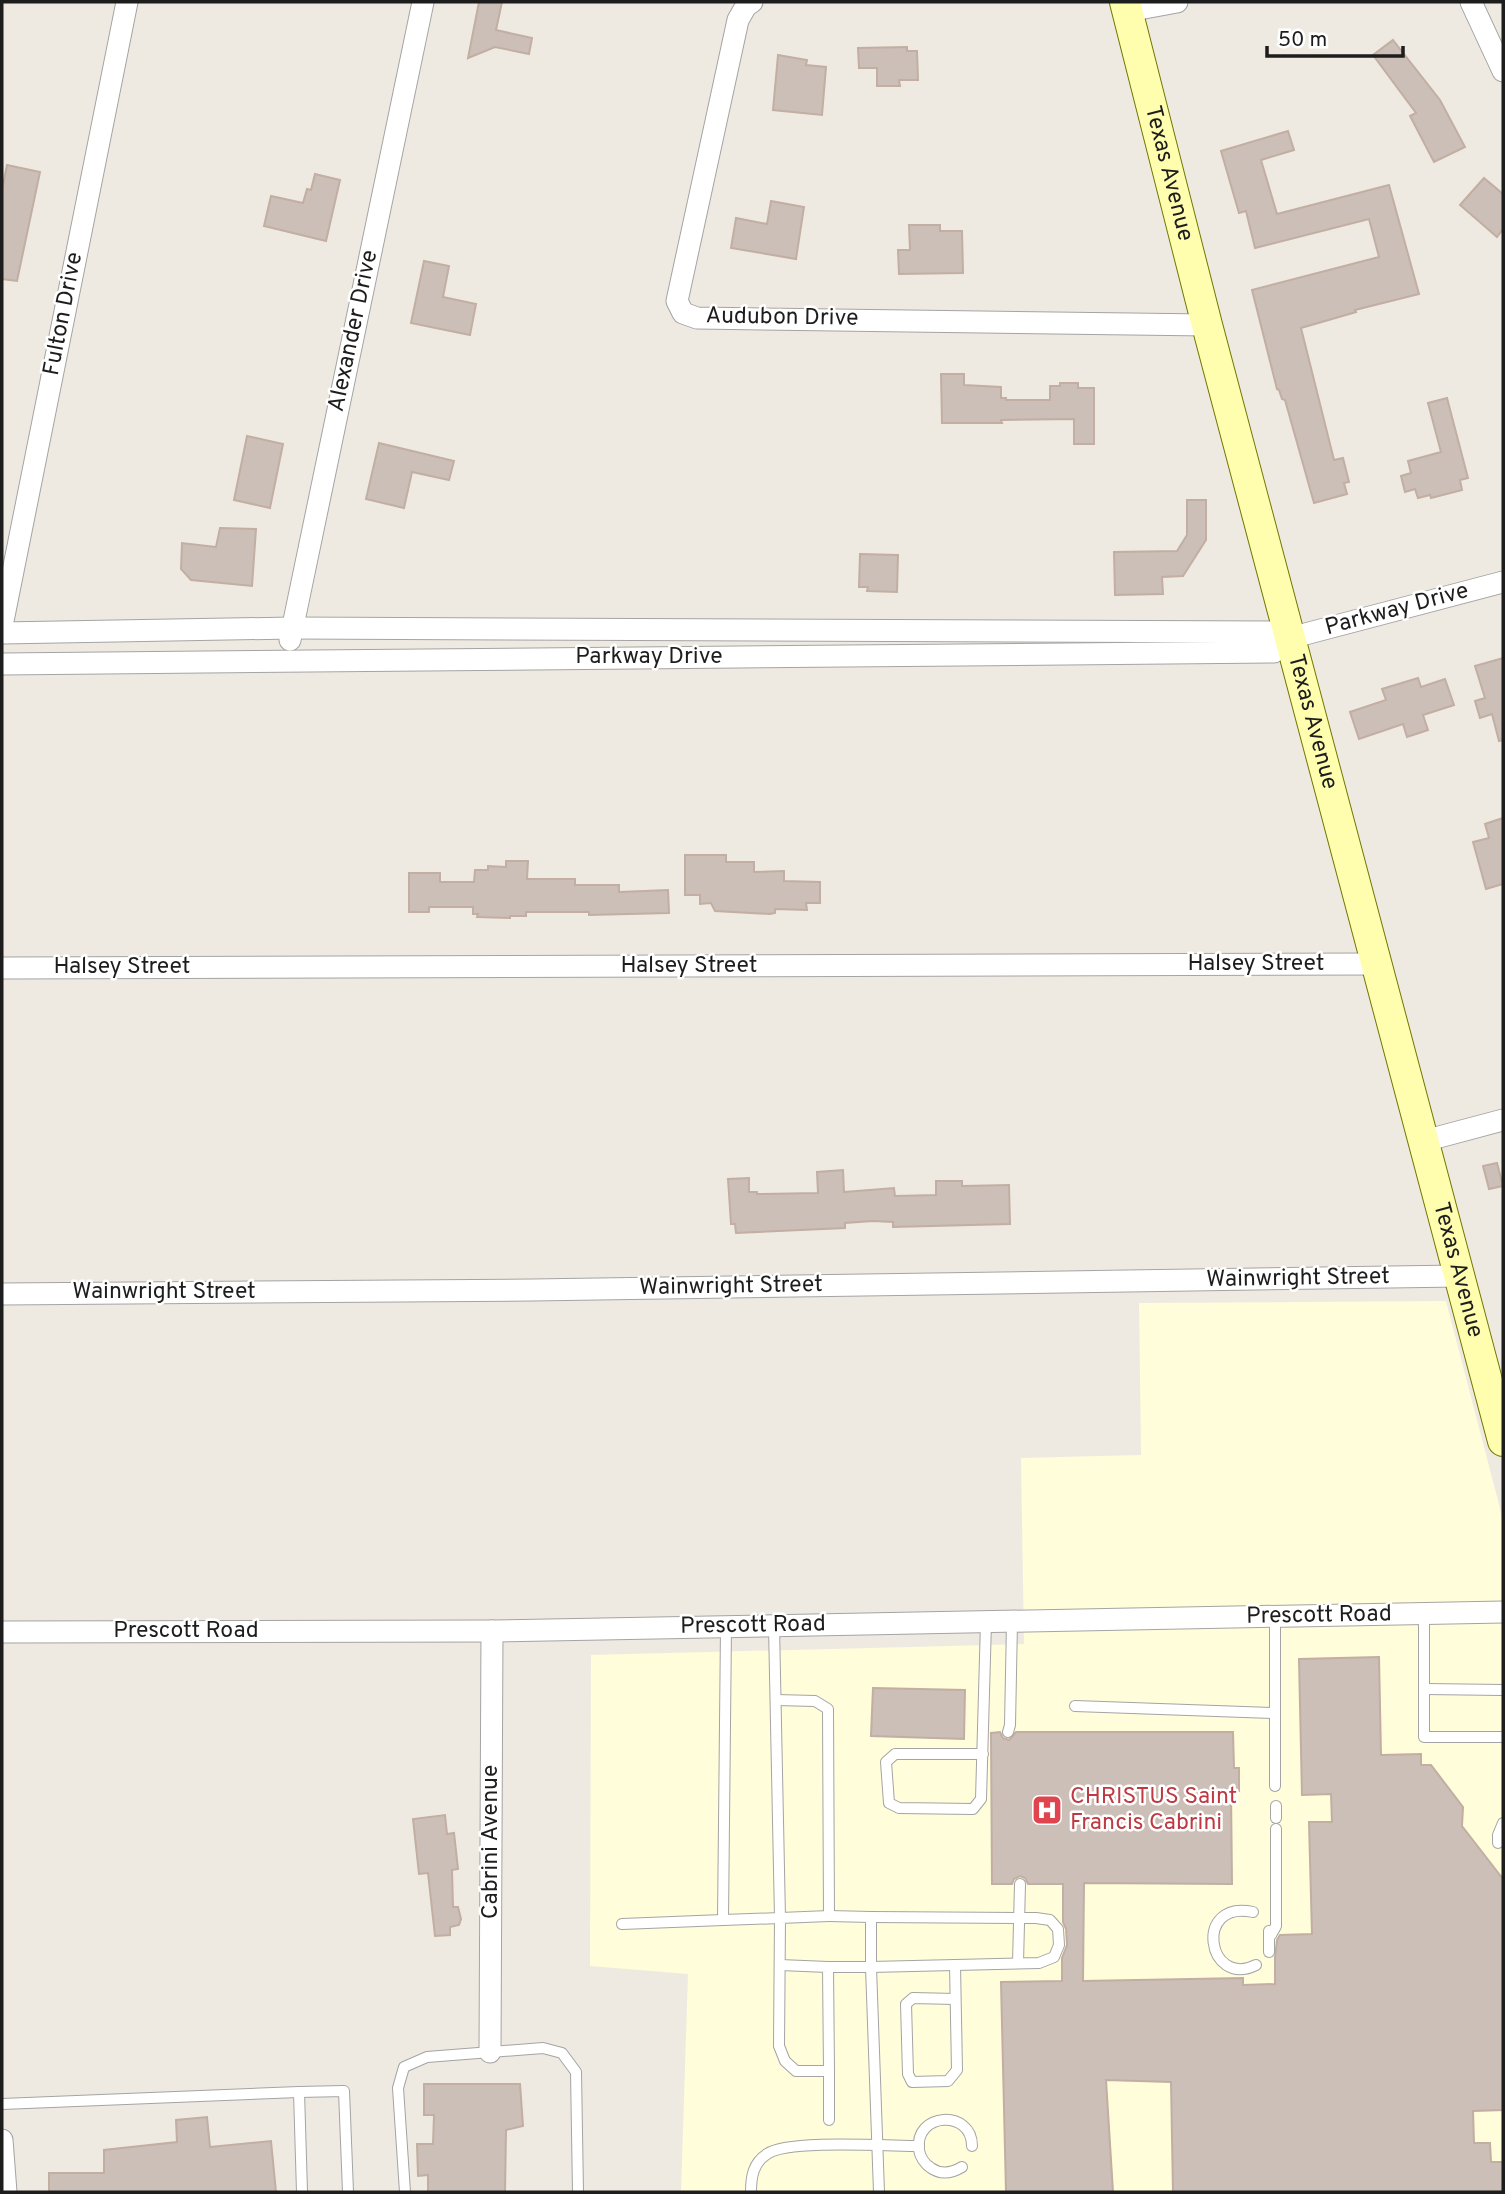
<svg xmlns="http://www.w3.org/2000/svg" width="1505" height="2194" font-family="Overpass,sans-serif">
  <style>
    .education { fill: #fffdda }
    .building { fill: #cbbfb7; stroke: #c2aea2; stroke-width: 2 }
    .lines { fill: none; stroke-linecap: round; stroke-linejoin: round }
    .lane-casing { stroke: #a4a4a4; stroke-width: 12 }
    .street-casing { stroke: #a4a4a4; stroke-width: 23 }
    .secondary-casing { stroke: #717700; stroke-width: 32 }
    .lane { stroke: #fff; stroke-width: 10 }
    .street { stroke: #fff; stroke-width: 21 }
    .secondary { stroke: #fffeaf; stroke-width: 30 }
    .labels { text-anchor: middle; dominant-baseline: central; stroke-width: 5; stroke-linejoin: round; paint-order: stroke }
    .street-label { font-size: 23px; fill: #1d1d1d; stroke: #fff }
    .health-label { font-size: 23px; fill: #be3a42; stroke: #fff; text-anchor: start }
  </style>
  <rect width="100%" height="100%" fill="#efeae1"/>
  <polygon class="education" points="1446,1301 1503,1520 1503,2192 681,2192 688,1974 590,1966 591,1655 1024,1644 1021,1458 1141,1455 1139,1303"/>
  <g class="building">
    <polygon points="479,2 502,2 496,30 532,38 529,54 495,47 468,58"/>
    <polygon points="1393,40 1440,100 1465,147 1434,162 1410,116 1416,113 1373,55"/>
    <polygon points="907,47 907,51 917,51 918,80 899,80 900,86 877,86 877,68 859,68 858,48"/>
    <polygon points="778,55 807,60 806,65 826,67 822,115 773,110"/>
    <polygon points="1288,131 1294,150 1261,160 1277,214 1389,185 1419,294 1355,310 1356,312 1301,328 1334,460 1343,458 1349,482 1344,483 1347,494 1314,503 1285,400 1282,399 1279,390 1277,389 1252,290 1379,257 1369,219 1255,248 1246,211 1239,213 1221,151"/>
    <polygon points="7,165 40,172 17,281 2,279 2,190"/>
    <polygon points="315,174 340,180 326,241 264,226 271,196 303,203 307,189 311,190"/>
    <polygon points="1484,178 1503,194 1503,229 1497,237 1460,205"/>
    <polygon points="771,201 804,207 796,259 731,248 736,218 767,224"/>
    <polygon points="909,225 940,225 940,231 962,231 963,273 899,274 898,250 910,250"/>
    <polygon points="424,261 449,266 443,297 476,304 470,335 411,323"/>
    <polygon points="941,374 964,374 964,385 1001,387 1001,398 1006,398 1006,400 1050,400 1050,386 1060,386 1060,383 1078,383 1078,388 1094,388 1094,444 1074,444 1074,419 1001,420 1002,423 942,423"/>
    <polygon points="1447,398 1468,478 1460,480 1462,490 1431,498 1430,495 1418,498 1415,489 1405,492 1401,476 1411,473 1408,461 1441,452 1428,403"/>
    <polygon points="247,436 283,444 270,508 234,500"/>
    <polygon points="379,443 454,461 449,480 412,472 404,508 366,499"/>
    <polygon points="1187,500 1206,500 1206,540 1183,576 1162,577 1163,594 1115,595 1114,552 1177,551 1187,535"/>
    <polygon points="220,528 256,529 252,586 191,580 181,569 182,543 216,547"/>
    <polygon points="860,554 898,555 897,592 867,591 868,587 859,587"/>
    <polygon points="1503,658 1503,740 1499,741 1492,714 1480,718 1475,701 1485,698 1475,666"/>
    <polygon points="1418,678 1421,687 1445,679 1454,705 1423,715 1428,730 1407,737 1403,724 1359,739 1350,712 1386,700 1382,689"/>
    <polygon points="1503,818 1503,884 1486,889 1473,842 1489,838 1485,824"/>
    <polygon points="685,855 726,855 726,862 754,862 754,872 784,871 784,881 820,882 820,903 806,903 807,910 775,909 775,913 770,914 715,911 711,903 700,904 700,895 685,895"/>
    <polygon points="506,861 528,861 527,879 575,879 575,885 619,885 619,892 668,890 669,913 589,915 589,912 526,912 526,916 510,916 510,918 477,917 478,914 473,914 473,907 429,907 429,912 409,912 409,873 440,873 440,882 474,882 475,870 488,870 488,866 506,867"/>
    <polygon points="1497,1163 1503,1186 1489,1189 1483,1166"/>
    <polygon points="843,1170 844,1192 894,1188 895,1196 936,1195 936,1181 962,1181 962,1186 1009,1185 1010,1224 893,1227 893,1222 873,1221 845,1223 845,1228 736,1233 735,1224 731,1224 728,1179 749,1178 749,1192 757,1192 757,1194 818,1193 817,1172"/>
    <polygon points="1379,1657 1381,1755 1421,1754 1421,1765 1431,1765 1463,1807 1462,1826 1503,1879 1503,2110 1473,2111 1474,2143 1490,2143 1491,2162 1503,2162 1503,2192 1173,2192 1171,2082 1106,2080 1113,2192 1006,2192 1001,1982 1062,1981 1062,1958 1067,1945 1066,1929 1063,1922 1063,1884 1028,1884 1025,1878 1020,1876 1014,1879 1012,1884 992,1884 991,1733 1000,1732 1003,1738 1009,1740 1016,1732 1233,1732 1234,1768 1239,1768 1239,1791 1231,1791 1232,1884 1084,1883 1083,1981 1243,1978 1243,1985 1275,1984 1275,1957 1277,1940 1280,1935 1312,1934 1309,1822 1332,1822 1331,1794 1302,1795 1299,1659"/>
    <polygon points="873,1688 965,1690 964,1739 871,1736"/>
    <polygon points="445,1815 447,1834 454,1833 458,1869 452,1870 453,1907 458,1907 461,1919 459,1925 450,1927 450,1935 435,1936 428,1873 419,1874 413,1819"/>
    <polygon points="424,2084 520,2084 523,2126 506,2130 505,2192 428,2192 428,2175 418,2176 417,2144 433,2144 434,2115 424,2115"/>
    <polygon points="207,2117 210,2147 271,2141 276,2192 49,2192 49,2173 104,2173 104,2150 177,2142 176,2120"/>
  </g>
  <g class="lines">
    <g class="lane-casing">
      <g id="lane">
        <polyline points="1424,1614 1424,1737 1503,1737"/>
        <polyline points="1425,1689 1503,1690"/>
        <polyline points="776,1700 815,1701 828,1709 829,1916 780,1918 779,2046 785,2061 796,2071 829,2071 829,2120"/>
        <polyline points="1075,1706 1275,1713 1275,1617"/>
        <polyline points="1275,1713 1275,1786"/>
        <polyline points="1008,1732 1010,1725 1012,1622"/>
        <polyline points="983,1754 895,1754 886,1762 889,1803 899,1808 973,1809 981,1799 986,1622"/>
        <polyline points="1276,1806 1276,1818"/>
        <polyline points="1498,1843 1498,1835 1503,1823"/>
        <path d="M1253 1912C1193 1899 1207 1989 1256 1965"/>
        <polyline points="871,1917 1036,1918 1050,1920 1058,1929 1059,1945 1054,1957 1039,1963 871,1967 879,2192"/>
        <polyline points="723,1920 780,1918 774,1626"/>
        <polyline points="622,1924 723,1920 726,1627"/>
        <polyline points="1271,1935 1276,1926 1276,1829"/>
        <polyline points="1269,1952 1269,1931"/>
        <polyline points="1018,1963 1020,1884"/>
        <polyline points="780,1965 828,1967 829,2071"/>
        <polyline points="955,1965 957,2070 948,2081 912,2082 908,2074 906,2004 913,1998 955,1999"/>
        <polyline points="828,1967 871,1967 871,1917 829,1916"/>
        <polyline points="299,2092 344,2091 348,2192"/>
        <polyline points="2,2104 299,2092 302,2192"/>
        <path d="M962 2167C952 2173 941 2175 931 2168 925 2164 920 2157 919 2150 914 2112 972 2109 972 2146"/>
        <polyline points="405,2192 398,2088 404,2067 427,2057 543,2048 562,2053 576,2072 578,2192"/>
        <path d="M751 2192C751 2177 753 2163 767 2154 787 2139 889 2146 919 2146"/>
      </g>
    </g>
    <g class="street-casing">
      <g id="street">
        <polyline points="752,2 746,6 738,20 677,301 683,313 697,318 1207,325"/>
        <polyline points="1471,2 1503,71"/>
        <polyline points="1128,11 1177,2"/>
        <polyline points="2,626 127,2"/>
        <polyline points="2,633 292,628 1271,632 1290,638"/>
        <polyline points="290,640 423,2"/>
        <polyline points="2,664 1274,652 1290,638 1503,582"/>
        <polyline points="2,968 1377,964"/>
        <polyline points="1424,1141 1503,1120"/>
        <polyline points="2,1294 532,1290 1459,1276"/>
        <polyline points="2,1632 492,1631 1503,1612"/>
        <polyline points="490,2052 492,1631"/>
        <polyline points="2,2140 6,2192"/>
      </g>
    </g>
    <g class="secondary-casing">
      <g id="secondary">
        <path id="s1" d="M1125 2 1207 325 1503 1441"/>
      </g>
    </g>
    <use href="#lane" class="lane"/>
    <use href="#street" class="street"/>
    <use href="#secondary" class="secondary"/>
  </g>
  <defs>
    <g id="hospital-square" transform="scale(1.575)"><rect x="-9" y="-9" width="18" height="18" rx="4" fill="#e0444e" stroke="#fff"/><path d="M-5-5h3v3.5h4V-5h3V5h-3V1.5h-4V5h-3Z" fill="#fff"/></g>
  </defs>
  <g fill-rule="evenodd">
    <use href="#hospital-square" x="1047" y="1810"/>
  </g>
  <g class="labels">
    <g class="street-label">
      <text stroke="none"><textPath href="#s1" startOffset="177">Texas Avenue</textPath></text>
      <text transform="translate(64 314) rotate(-79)">Fulton Drive</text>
      <text transform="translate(782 318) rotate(1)">Audubon Drive</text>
      <text transform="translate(354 331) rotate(-78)">Alexander Drive</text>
      <text transform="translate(1397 610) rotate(-15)">Parkway Drive</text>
      <text x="649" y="657">Parkway Drive</text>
      <text stroke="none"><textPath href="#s1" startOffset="744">Texas Avenue</textPath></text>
      <text x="1256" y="964">Halsey Street</text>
      <text x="689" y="966">Halsey Street</text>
      <text x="122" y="967">Halsey Street</text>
      <text stroke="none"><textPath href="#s1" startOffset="1311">Texas Avenue</textPath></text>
      <text transform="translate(1298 1279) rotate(-1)">Wainwright Street</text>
      <text transform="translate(731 1287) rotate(-1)">Wainwright Street</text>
      <text x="164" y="1292">Wainwright Street</text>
      <text transform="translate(1319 1616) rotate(-1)">Prescott Road</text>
      <text transform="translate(753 1626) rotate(-1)">Prescott Road</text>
      <text x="186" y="1631">Prescott Road</text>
      <text transform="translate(491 1842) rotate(-90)">Cabrini Avenue</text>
    </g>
    <g class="health-label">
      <text x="1070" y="1797">CHRISTUS Saint<tspan x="1070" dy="26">Francis Cabrini</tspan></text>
    </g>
  </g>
  <rect width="1505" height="2194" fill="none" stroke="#1d1d1d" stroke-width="7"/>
  <path d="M1267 46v10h136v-10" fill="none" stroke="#1d1d1d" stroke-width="3.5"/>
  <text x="1278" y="46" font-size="21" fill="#1d1d1d" stroke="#ffffff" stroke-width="5" paint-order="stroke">50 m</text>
</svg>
